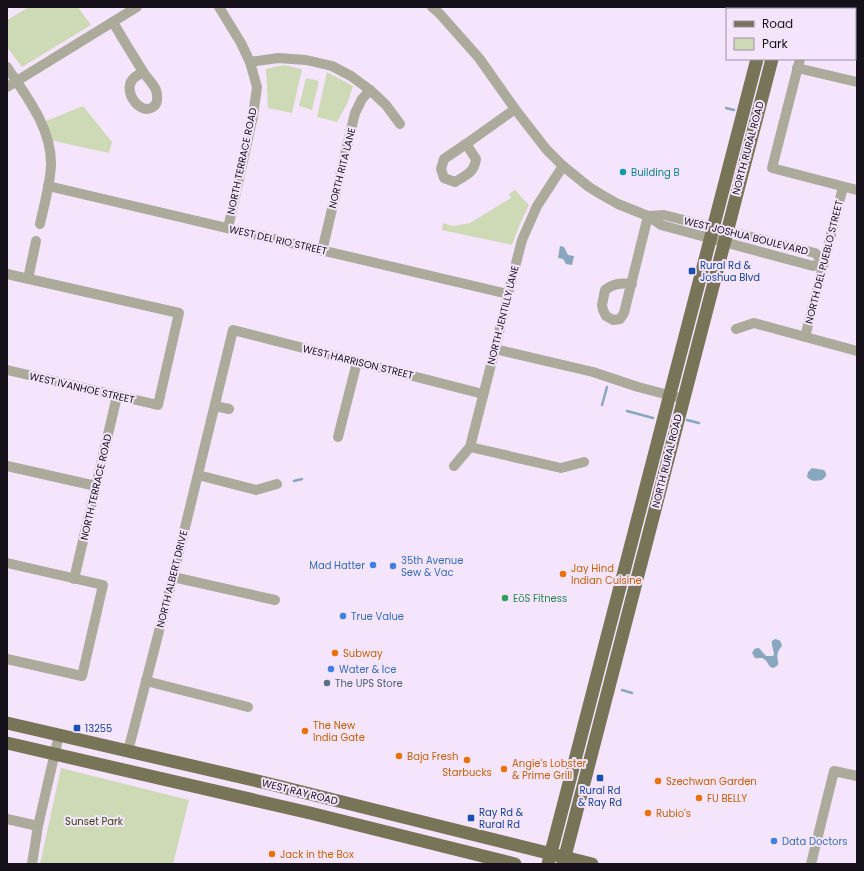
<svg xmlns="http://www.w3.org/2000/svg" width="864" height="871" font-family="Poppins,sans-serif">
  <style>
    .green { fill: #ced9b6 }
    .water { fill: #88a7bf }
    .lines { fill: none; stroke-linecap: round; stroke-linejoin: round }
    .stream { stroke: #88a7bf; stroke-width: 2.5 }
    .minor { stroke: #acaa9b; stroke-width: 10 }
    .major { stroke: #777457; stroke-width: 13 }
    .culture-dot { fill: #0f9aa8; stroke: #f4e5fd; stroke-width: 1.5 }
    .transit-dot { fill: #1a4fb4; stroke: #f4e5fd; stroke-width: 1.5 }
    .shop-dot { fill: #3f7fe0; stroke: #f4e5fd; stroke-width: 1.5 }
    .food-dot { fill: #e8710a; stroke: #f4e5fd; stroke-width: 1.5 }
    .leisure-dot { fill: #2e9e5b; stroke: #f4e5fd; stroke-width: 1.5 }
    .service-dot { fill: #5c6f8a; stroke: #f4e5fd; stroke-width: 1.5 }
    .labels { text-anchor: middle; dominant-baseline: central; stroke-width: 4; stroke-linejoin: round; paint-order: stroke }
    .street-label { font-size: 10px; fill: #16101a; stroke: #f4e5fd }
    .culture-label { font-size: 10px; fill: #0d838f; stroke: #f4e5fd; text-anchor: start }
    .transit-label { font-size: 10px; fill: #164399; stroke: #f4e5fd; text-anchor: start }
    .shop-label { font-size: 10px; fill: #366cbe; stroke: #f4e5fd; text-anchor: start }
    .food-label { font-size: 10px; fill: #c56008; stroke: #f4e5fd; text-anchor: start }
    .leisure-label { font-size: 10px; fill: #27864d; stroke: #f4e5fd; text-anchor: start }
    .service-label { font-size: 10px; fill: #4e5e75; stroke: #f4e5fd; text-anchor: start }
    .park-label { font-size: 10px; fill: #38450c; stroke: #f4e5fd }
  </style>
  <rect width="100%" height="100%" fill="#f4e5fd"/>
  <g class="green">
    <polygon points="29,7 78,7 91,25 22,67 7,47 7,20"/>
    <polygon points="284,65 302,69 292,113 268,108 266,69"/>
    <polygon points="327,72 353,86 347,104 337,122 317,117"/>
    <polygon points="306,78 319,81 312,110 299,106"/>
    <polygon points="83,106 112,142 109,153 49,140 41,123"/>
    <polygon points="515,190 529,205 520,224 512,245 442,230 443,223 453,226 470,223 511,198 509,194"/>
    <polygon points="61,768 189,800 173,864 40,864"/>
  </g>
  <g class="water">
    <polygon points="560,246 564,247 568,255 574,256 572,265 566,264 563,259 558,258"/>
    <path d="M812 468 824 470 826 473V476L822 480C817 481 811 482 807 477L808 472Z"/>
    <path d="M775 639C780 640 781 641 782 646 780 648 779 650 778 652 775 660 783 664 773 668 767 666 769 662 764 659 762 657 758 659 755 658L752 653C754 649 755 648 759 648L766 656H772L774 655C774 650 771 646 772 641Z"/>
  </g>
  <g class="lines">
    <g class="stream">
      <polyline points="726,108 734,110"/>
      <polyline points="602,405 607,387"/>
      <polyline points="627,411 653,418"/>
      <polyline points="687,420 699,423"/>
      <polyline points="294,481 302,479"/>
      <polyline points="622,690 632,693"/>
      <polyline points="482,821 485,811"/>
    </g>
    <g class="minor">
      <polyline points="219,7 241,43 250,62 257,87 253,116 228,228"/>
      <polyline points="432,7 439,13 479,58 515,109 546,149 563,166 589,187 602,195 618,204 648,216 661,225 813,266 824,262 815,253 664,215 648,216"/>
      <polyline points="812,9 813,7"/>
      <path d="M113 22C122 38 132 54 142 70 146 77 153 83 156 90 158 96 158 104 153 107 140 116 122 91 133 79 135 76 140 74 143 72"/>
      <polyline points="800,59 772,168 857,190"/>
      <polyline points="250,62 278,58 306,60 332,66 351,76 370,90 386,105 400,124"/>
      <path d="M7 67C26 96 51 127 51 163 51 182 44 205 40 224"/>
      <polyline points="797,68 857,82"/>
      <polyline points="7,87 137,7"/>
      <path d="M466 144 476 159C474 173 466 175 455 182L444 178 441 169 444 159Z"/>
      <polyline points="466,144 515,109"/>
      <polyline points="48,186 508,294"/>
      <polyline points="322,251 355,113 362,99 370,90"/>
      <polyline points="7,274 179,313 158,405 7,370"/>
      <polyline points="28,279 36,241"/>
      <path d="M632 284C621 283 614 283 605 290L602 305 603 310 606 316 613 320 620 319 624 313 648 216"/>
      <polyline points="736,329 754,323 857,351"/>
      <polyline points="805,337 843,187"/>
      <polyline points="495,349 593,372 638,387 684,399"/>
      <polyline points="215,406 229,409"/>
      <polyline points="338,437 357,362"/>
      <polyline points="470,447 561,468 584,462"/>
      <polyline points="7,466 96,486"/>
      <polyline points="454,466 470,447 495,349 508,294 522,240 537,206 563,166"/>
      <polyline points="198,475 256,490 277,484"/>
      <polyline points="7,563 103,585 82,676 7,659"/>
      <polyline points="173,577 275,600"/>
      <polyline points="74,579 117,396"/>
      <polyline points="146,681 248,707"/>
      <polyline points="128,751 173,577 233,330 483,394"/>
      <polyline points="7,819 38,826"/>
      <polyline points="32,864 38,826 59,735"/>
      <polyline points="811,864 834,771 857,776"/>
    </g>
    <g class="major">
      <polyline points="770,9 770,7"/>
      <polyline points="785,9 785,7"/>
      <polyline points="7,723 266,783 592,864"/>
      <polyline points="7,743 310,813 515,864"/>
      <polyline points="548,864 757,59"/>
      <polyline points="563,864 772,59"/>
    </g>
  </g>
  <circle class="culture-dot" cx="623" cy="172" r="4"/>
  <g class="transit-dot">
    <rect x="688" y="267" width="8" height="8" rx="2"/>
    <rect x="73" y="724" width="8" height="8" rx="2"/>
    <rect x="596" y="774" width="8" height="8" rx="2"/>
    <rect x="467" y="814" width="8" height="8" rx="2"/>
  </g>
  <g class="shop-dot">
    <circle cx="373" cy="565" r="4"/>
    <circle cx="393" cy="566" r="4"/>
    <circle cx="343" cy="616" r="4"/>
    <circle cx="331" cy="669" r="4"/>
    <circle cx="774" cy="841" r="4"/>
  </g>
  <g class="food-dot">
    <circle cx="563" cy="574" r="4"/>
    <circle cx="335" cy="653" r="4"/>
    <circle cx="305" cy="731" r="4"/>
    <circle cx="399" cy="756" r="4"/>
    <circle cx="467" cy="760" r="4"/>
    <circle cx="504" cy="769" r="4"/>
    <circle cx="658" cy="781" r="4"/>
    <circle cx="699" cy="798" r="4"/>
    <circle cx="648" cy="813" r="4"/>
    <circle cx="272" cy="854" r="4"/>
  </g>
  <circle class="leisure-dot" cx="505" cy="598" r="4"/>
  <circle class="service-dot" cx="327" cy="683" r="4"/>
  <g class="labels">
    <g class="street-label">
      <text transform="translate(748 148) rotate(-75)">NORTH RURAL ROAD</text>
      <text transform="translate(242 161) rotate(-78)">NORTH TERRACE ROAD</text>
      <text transform="translate(342 168) rotate(-76)">NORTH RITA LANE</text>
      <text transform="translate(746 236) rotate(14)">WEST JOSHUA BOULEVARD</text>
      <text transform="translate(278 240) rotate(13)">WEST DEL RIO STREET</text>
      <text transform="translate(824 262) rotate(-76)">NORTH DEL PUEBLO STREET</text>
      <text transform="translate(503 315) rotate(-76)">NORTH JENTILLY LANE</text>
      <text transform="translate(358 362) rotate(14)">WEST HARRISON STREET</text>
      <text transform="translate(82 388) rotate(13)">WEST IVANHOE STREET</text>
      <text transform="translate(667 461) rotate(-76)">NORTH RURAL ROAD</text>
      <text transform="translate(96 487) rotate(-77)">NORTH TERRACE ROAD</text>
      <text transform="translate(172 579) rotate(-76)">NORTH ALBERT DRIVE</text>
      <text transform="translate(300 792) rotate(14)">WEST RAY ROAD</text>
    </g>
    <g class="culture-label">
      <text x="631" y="172">Building B</text>
    </g>
    <g class="transit-label">
      <text x="700" y="265">Rural Rd &amp;<tspan x="700" dy="12">Joshua Blvd</tspan></text>
      <text x="85" y="728">13255</text>
      <text x="600" y="790" text-anchor="middle">Rural Rd<tspan x="600" dy="12">&amp; Ray Rd</tspan></text>
      <text x="479" y="812">Ray Rd &amp;<tspan x="479" dy="12">Rural Rd</tspan></text>
    </g>
    <g class="shop-label">
      <text x="401" y="560">35th Avenue<tspan x="401" dy="12">Sew &amp; Vac</tspan></text>
      <text x="365" y="565" text-anchor="end">Mad Hatter</text>
      <text x="351" y="616">True Value</text>
      <text x="339" y="669">Water &amp; Ice</text>
      <text x="782" y="841">Data Doctors</text>
    </g>
    <g class="food-label">
      <text x="571" y="568">Jay Hind<tspan x="571" dy="12">Indian Cuisine</tspan></text>
      <text x="343" y="653">Subway</text>
      <text x="313" y="725">The New<tspan x="313" dy="12">India Gate</tspan></text>
      <text x="407" y="756">Baja Fresh</text>
      <text x="512" y="763">Angie's Lobster<tspan x="512" dy="12">&amp; Prime Grill</tspan></text>
      <text x="467" y="772" text-anchor="middle">Starbucks</text>
      <text x="666" y="781">Szechwan Garden</text>
      <text x="707" y="798">FU BELLY</text>
      <text x="656" y="813">Rubio's</text>
      <text x="280" y="854">Jack in the Box</text>
    </g>
    <g class="leisure-label">
      <text x="513" y="598">EōS Fitness</text>
    </g>
    <g class="service-label">
      <text x="335" y="683">The UPS Store</text>
    </g>
    <g class="park-label">
      <text x="94" y="821">Sunset Park</text>
    </g>
  </g>
  <rect width="864" height="871" fill="none" stroke="#16101a" stroke-width="16"/>
  <rect x="726" y="8" width="130" height="52" fill="#f4e5fd" stroke="#9b90a2"/>
  <rect x="734" y="21" width="20" height="6" fill="#777457" stroke="#9b90a2"/>
  <text x="762" y="28" font-size="12" fill="#16101a">Road</text>
  <rect x="734" y="38" width="20" height="12" fill="#ced9b6" stroke="#9b90a2"/>
  <text x="762" y="48" font-size="12" fill="#16101a">Park</text>
</svg>
